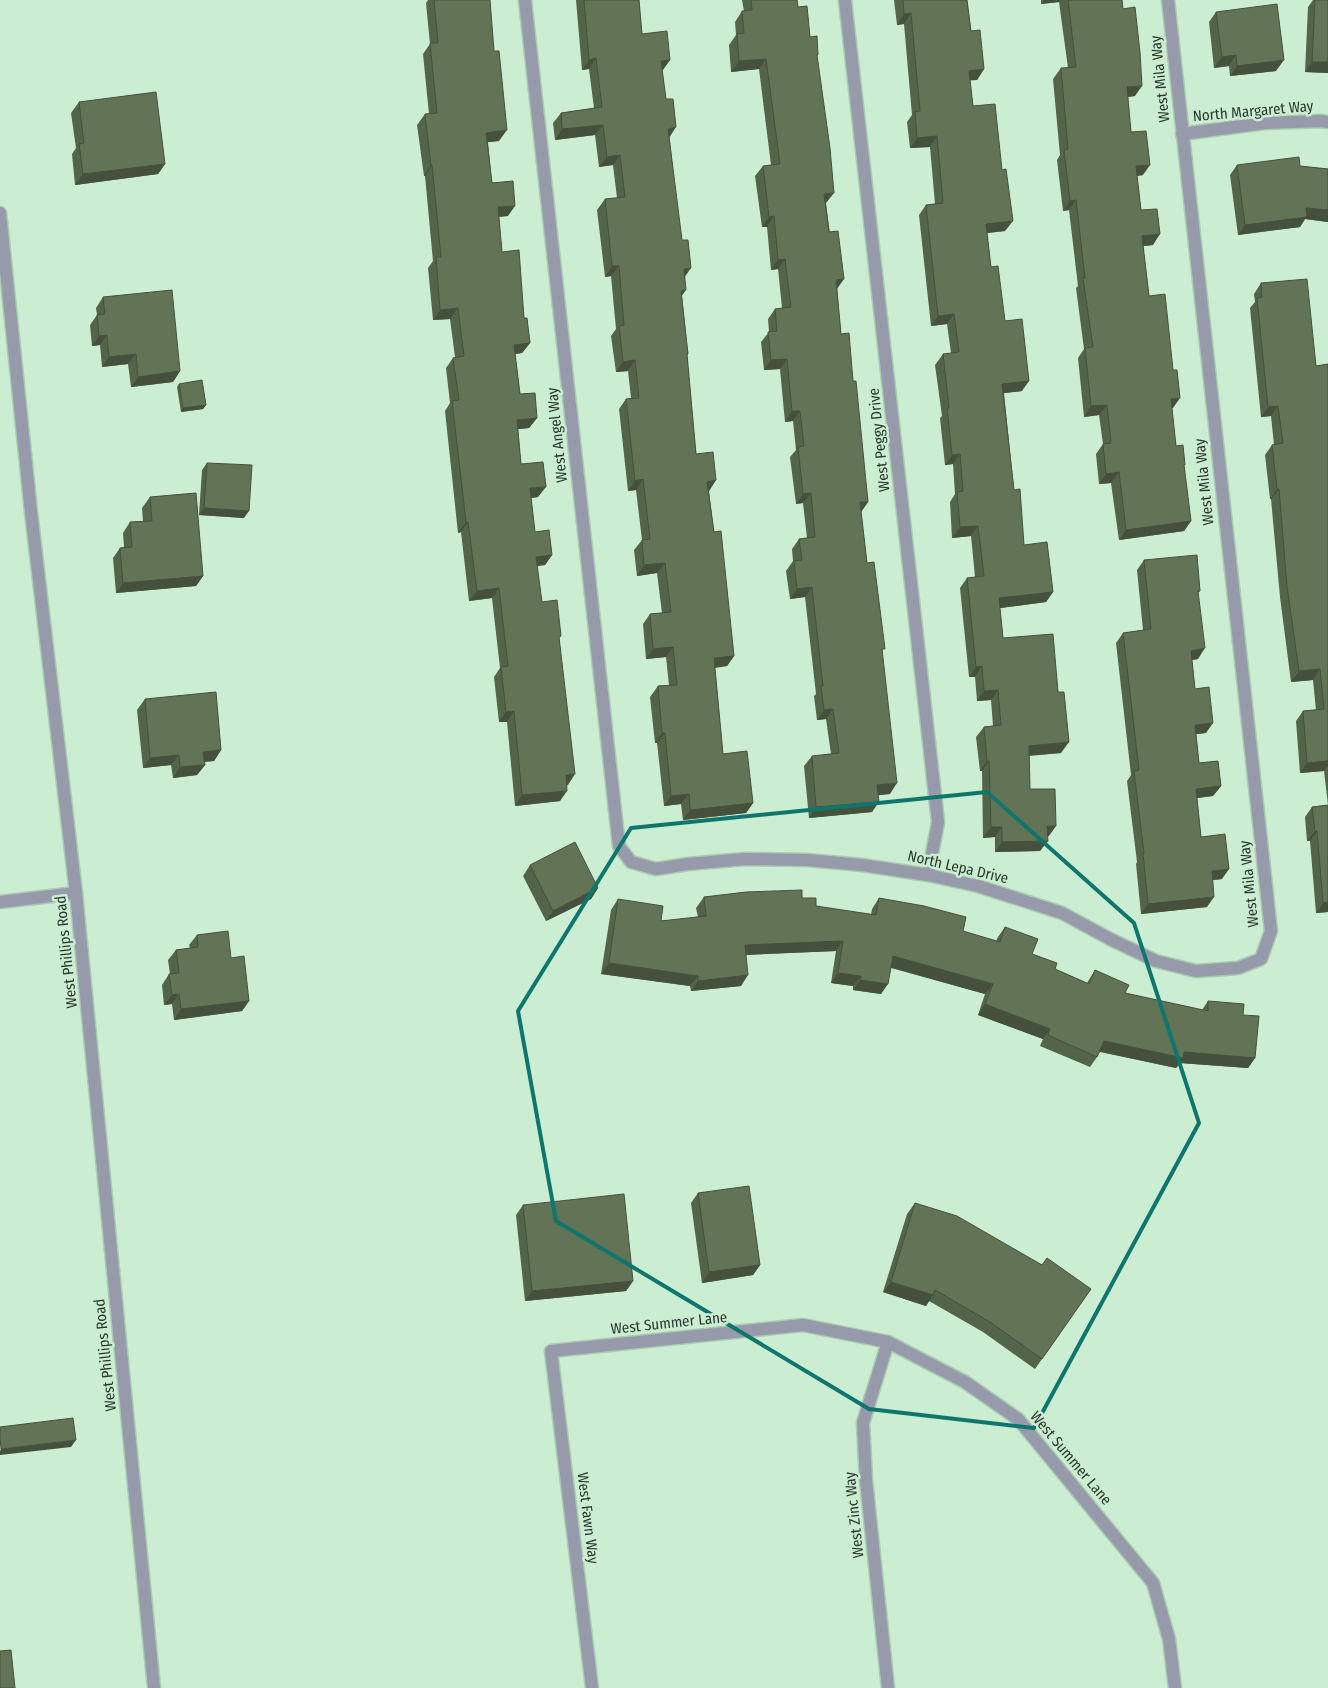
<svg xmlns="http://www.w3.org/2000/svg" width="1328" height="1688" font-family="'Fira Sans Condensed',sans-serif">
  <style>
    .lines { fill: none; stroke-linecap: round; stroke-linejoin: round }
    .minor-casing { stroke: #abcab2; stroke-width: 15 }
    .minor { stroke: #969aaa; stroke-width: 12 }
    .wall { fill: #546449 }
    .shaded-wall { fill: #45513c }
    .building { fill: #627455; stroke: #45513c }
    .marked { fill: none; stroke: #0f766e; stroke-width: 4; stroke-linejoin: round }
    .labels { text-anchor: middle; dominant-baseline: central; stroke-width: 5; stroke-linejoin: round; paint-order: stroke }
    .street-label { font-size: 15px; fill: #2a382d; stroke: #cbeed3 }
  </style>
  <rect width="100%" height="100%" fill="#cbeed3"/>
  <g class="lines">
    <g class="minor-casing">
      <g id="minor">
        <polyline points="525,0 619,846 631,862 656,869 688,864 745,859 807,860 862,865 928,875 978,886 1062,913 1110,939 1156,961 1196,971 1238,968 1261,959 1271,931 1168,0"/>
        <polyline points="845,0 938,822 928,875"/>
        <polyline points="1182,134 1265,123 1321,121 1328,122"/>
        <polyline points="0,213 31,512 76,893 154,1688"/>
        <polyline points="0,902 76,893"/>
        <polyline points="888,1342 863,1423 866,1480 888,1688"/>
        <polyline points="592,1688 551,1351 803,1325 888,1342 965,1382 1018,1419 1153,1583 1169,1639 1175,1688"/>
      </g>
    </g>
    <use href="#minor" class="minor"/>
  </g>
  <g class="wall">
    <polygon points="428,0 490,0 499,141 488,142 492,183 508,216 499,217 502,252 524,318 530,343 522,353 515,354 520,394 537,418 529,428 518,429 521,464 538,497 531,498 535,532 552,555 545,565 537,566 542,602 559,639 568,785 567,785 560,801 515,806 507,722 499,722 494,677 500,668 492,598 469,601 461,532 458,533 445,411 450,403 446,368 453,358 455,357 450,319 433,320 428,268 433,261 425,176 424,176 417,125 425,114 429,114 423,54 430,44 426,3"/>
    <polygon points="576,0 639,0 642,34 670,60 662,70 685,277 682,296 688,354 687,355 696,454 716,480 709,491 714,532 734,656 727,666 715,668 723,754 753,803 746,813 683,820 681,804 664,806 657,743 655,743 650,697 658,686 669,685 666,657 646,659 643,624 650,614 662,613 657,573 637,576 634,550 642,540 636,490 628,491 619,409 626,399 631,398 628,371 616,372 611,336 616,329 611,276 605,277 597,210 605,199 617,198 613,165 599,167 595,135 555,140 553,123 561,113 594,108 589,69 582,70"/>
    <polygon points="742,0 797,0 798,7 810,37 818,55 817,56 826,203 837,288 841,334 853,381 868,502 861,512 867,563 882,652 890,794 878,795 872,812 809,818 804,766 812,756 831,754 826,719 817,720 814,696 816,694 805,597 790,599 786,571 793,561 792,549 799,539 807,538 803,503 796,504 790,457 796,450 793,421 785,422 780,369 764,370 761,342 769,332 768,319 775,309 782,308 778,269 771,270 767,227 762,227 755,176 763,166 771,165 759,69 731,72 729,45 736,35 735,22 742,11 744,11"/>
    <polygon points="894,0 967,0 971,31 984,69 977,80 970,80 973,106 1005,231 987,233 991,267 1005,321 1022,391 1004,393 1014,490 1024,545 1053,592 1046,602 1000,608 1003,638 1061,753 1029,756 1030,789 1049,836 1048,836 1040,851 995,852 995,837 983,838 982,771 980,771 976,737 984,727 993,726 991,700 977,701 975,677 969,677 960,588 967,578 975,577 971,536 952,538 950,502 955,494 953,464 945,465 940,418 942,416 935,365 943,354 951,353 947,324 931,326 919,215 926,205 935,204 930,147 910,148 907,122 912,115 904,24 897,25"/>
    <polygon points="1041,0 1122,0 1135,96 1127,97 1131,132 1143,175 1137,176 1141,210 1153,245 1143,246 1149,296 1173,408 1172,408 1176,446 1184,466 1191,521 1184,531 1119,540 1111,483 1099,484 1096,454 1103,444 1099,415 1084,417 1078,358 1084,349 1076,288 1078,286 1069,210 1063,211 1057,160 1060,155 1053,79 1061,68 1068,68 1059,2 1041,4"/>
    <polygon points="1313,0 1328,0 1328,73 1305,72 1308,7"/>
    <polygon points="1216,12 1276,71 1230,76 1229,66 1214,68 1209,22"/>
    <polygon points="79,102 165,164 158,174 75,185 72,154 76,148 71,113"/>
    <polygon points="1237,165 1300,166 1328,169 1328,222 1305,219 1300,227 1238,235 1230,175"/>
    <polygon points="1261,283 1316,366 1328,364 1328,912 1316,913 1310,841 1307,841 1305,817 1312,807 1328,805 1324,771 1300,773 1296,721 1303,711 1316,710 1313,680 1291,682 1280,597 1271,499 1270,499 1265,455 1272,445 1274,445 1271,416 1261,417 1250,308 1255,302 1254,294"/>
    <polygon points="103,297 180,371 173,382 131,387 128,364 102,367 100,345 92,346 90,325 97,315 96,308"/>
    <polygon points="179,384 206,405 203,409 181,412 177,387"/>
    <polygon points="207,463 244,518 199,515 202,470"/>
    <polygon points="150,497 203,576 196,586 116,593 113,558 120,548 124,547 123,533 130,522 143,521 142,508"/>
    <polygon points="1144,560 1200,591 1198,593 1198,659 1192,660 1195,689 1206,733 1196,734 1199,763 1221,786 1213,796 1197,798 1201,837 1222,879 1213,880 1207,907 1141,914 1136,864 1137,862 1127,781 1131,775 1116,643 1123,633 1143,630 1137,570"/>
    <polygon points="145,699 221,750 214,761 204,762 205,765 197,775 173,778 171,765 143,768 137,710"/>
    <polygon points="530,865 598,888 591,899 546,921 523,876"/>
    <polygon points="704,897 802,898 816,906 871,915 872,909 879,898 963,931 996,941 998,937 1005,927 1032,954 1055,969 1087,983 1095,970 1125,993 1202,1010 1208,1001 1243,1015 1255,1058 1248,1068 1180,1063 1176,1068 1100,1052 1097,1057 1090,1067 1040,1046 1043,1039 978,1015 985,994 891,968 881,994 853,990 853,986 831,983 836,951 746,955 741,986 691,991 690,986 601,974 611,910 618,899 661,921 698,917 696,908"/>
    <polygon points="197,935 231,958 249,1001 242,1011 174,1020 172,1004 164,1005 162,985 169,974 170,974 168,960 176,950 190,948 189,945"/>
    <polygon points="698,1193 760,1265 753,1275 702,1283 691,1203"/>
    <polygon points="915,1203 1091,1289 1035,1369 983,1332 929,1301 926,1306 883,1292 907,1214"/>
    <polygon points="523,1205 633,1281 626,1291 525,1301 516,1215"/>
  </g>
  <g class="shaded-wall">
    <polygon points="1044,0 1061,0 1059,2 1041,4"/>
    <polygon points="911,13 904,24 897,25 904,14"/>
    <polygon points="1236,55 1229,66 1214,68 1222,57"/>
    <polygon points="596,58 589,69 582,70 589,60"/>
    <polygon points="766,59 759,69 731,72 739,61"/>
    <polygon points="670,60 663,70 654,71 661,61"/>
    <polygon points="1284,60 1276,71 1230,76 1237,66"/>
    <polygon points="1312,62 1328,62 1328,73 1305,72"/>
    <polygon points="984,69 977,80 962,81 969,71"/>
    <polygon points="1142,86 1135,96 1119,98 1127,87"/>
    <polygon points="603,125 595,135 555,140 562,129"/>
    <polygon points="676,127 669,138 668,129"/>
    <polygon points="507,130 499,141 479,143 486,133"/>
    <polygon points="937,136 930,147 910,148 917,138"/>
    <polygon points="620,155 613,165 599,167 607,157"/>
    <polygon points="165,164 158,174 75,185 83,174"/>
    <polygon points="431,165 432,165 425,176 424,176"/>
    <polygon points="1150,165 1143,175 1128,177 1136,166"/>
    <polygon points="834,193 826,203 817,204 824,194"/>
    <polygon points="1076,200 1069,210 1063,211 1070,201"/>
    <polygon points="515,206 508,216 491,217 498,207"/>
    <polygon points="1306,208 1328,210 1328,222 1305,219 1300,227 1238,235 1245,225"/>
    <polygon points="774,216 767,227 762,227 769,217"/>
    <polygon points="1013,221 1005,231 978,234 986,224"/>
    <polygon points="1160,234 1153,245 1135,247 1142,236"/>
    <polygon points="785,259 778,269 771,270 778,260"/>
    <polygon points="612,266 619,266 611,276 605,277"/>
    <polygon points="691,268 684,278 684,269"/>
    <polygon points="844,279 837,289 836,280"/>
    <polygon points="686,290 678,301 681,291"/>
    <polygon points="458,308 450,319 433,320 440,310"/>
    <polygon points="954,314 947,324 931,326 938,316"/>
    <polygon points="107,335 100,345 92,346 99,336"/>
    <polygon points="530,343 522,353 507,355 514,345"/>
    <polygon points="136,354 128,364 102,367 109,357"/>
    <polygon points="787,359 780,369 764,370 771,360"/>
    <polygon points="635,360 628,371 616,372 623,362"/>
    <polygon points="180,371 173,382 131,387 138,377"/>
    <polygon points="1029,381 1022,391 995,394 1002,384"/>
    <polygon points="1180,398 1173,408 1164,409 1171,399"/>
    <polygon points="206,405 203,409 181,412 183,408"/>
    <polygon points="1107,405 1099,415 1084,417 1091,406"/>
    <polygon points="1278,406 1271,416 1261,417 1268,407"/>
    <polygon points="792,411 800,411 793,421 785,422"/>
    <polygon points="537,418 529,428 510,430 517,420"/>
    <polygon points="960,454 953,464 945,465 952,455"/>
    <polygon points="1119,472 1111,483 1099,484 1106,474"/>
    <polygon points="643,479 636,490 628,491 635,481"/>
    <polygon points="716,480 709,491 700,492 707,482"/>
    <polygon points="546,487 538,497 523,499 530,488"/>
    <polygon points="1277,489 1279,489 1271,499 1270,499"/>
    <polygon points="811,493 803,503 796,504 803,494"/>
    <polygon points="860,502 868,502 861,512"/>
    <polygon points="204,508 249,511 244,518 199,515"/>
    <polygon points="1191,521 1184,531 1119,540 1126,530"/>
    <polygon points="466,522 468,522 461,532 458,533"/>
    <polygon points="978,526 971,536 952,538 960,527"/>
    <polygon points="552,555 545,565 528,567 536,557"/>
    <polygon points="665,563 657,573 637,576 644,565"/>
    <polygon points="203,576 196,586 116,593 123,583"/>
    <polygon points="812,587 805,597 790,599 797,589"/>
    <polygon points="499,588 492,598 469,601 477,591"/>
    <polygon points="1053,592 1046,602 992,609 999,598"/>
    <polygon points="673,647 666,657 646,659 653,649"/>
    <polygon points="1205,648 1198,659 1184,661 1191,651"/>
    <polygon points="734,656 727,666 707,668 714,658"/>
    <polygon points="982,666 975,677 969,677 976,667"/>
    <polygon points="1320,669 1313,680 1291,682 1299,671"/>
    <polygon points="998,690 991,700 977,701 984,691"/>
    <polygon points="833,709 826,719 817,720 824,710"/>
    <polygon points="514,711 507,722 499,722 506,712"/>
    <polygon points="1213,723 1206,733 1188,735 1195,725"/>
    <polygon points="662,733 665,733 657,743 655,743"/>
    <polygon points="1069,742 1061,753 1022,756 1029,746"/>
    <polygon points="221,750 214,761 196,762 203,752"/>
    <polygon points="179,755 171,765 143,768 150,758"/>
    <polygon points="987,761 989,761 982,771 980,771"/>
    <polygon points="1328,761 1328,766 1324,771 1300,773 1307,763"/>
    <polygon points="205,765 197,775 173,778 180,767"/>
    <polygon points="575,774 568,785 558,786 566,775"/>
    <polygon points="897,783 890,794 870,796 877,785"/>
    <polygon points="1221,786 1213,796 1188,799 1196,789"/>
    <polygon points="567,791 560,801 515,806 522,795"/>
    <polygon points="689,794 681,804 664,806 671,796"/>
    <polygon points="879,802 872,812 809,818 816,807"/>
    <polygon points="753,803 746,813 683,820 690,810"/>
    <polygon points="1047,826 1056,826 1049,836 1040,837"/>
    <polygon points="991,827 1002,827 995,837 983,838"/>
    <polygon points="1315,831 1317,831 1310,841 1307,841"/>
    <polygon points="1048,841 1040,851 995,852 1002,842"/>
    <polygon points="1229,869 1222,879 1204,881 1212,871"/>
    <polygon points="598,888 591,899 546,921 553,911"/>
    <polygon points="1214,897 1207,907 1141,914 1148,904"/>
    <polygon points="1328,902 1328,912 1316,913 1323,903"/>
    <polygon points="843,941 836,951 737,955 745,945"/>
    <polygon points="893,956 993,984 985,994 886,966"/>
    <polygon points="609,963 698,976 690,986 601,974"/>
    <polygon points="838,973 861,976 853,986 831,983"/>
    <polygon points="748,975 741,986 691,991 698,981"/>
    <polygon points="860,980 888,984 881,994 853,990"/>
    <polygon points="179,994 172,1004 164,1005 172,995"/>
    <polygon points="249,1001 242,1011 174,1020 181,1009"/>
    <polygon points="985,1004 1050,1029 1043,1039 978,1015"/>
    <polygon points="1104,1041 1184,1052 1255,1058 1248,1068 1180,1063 1176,1068 1097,1051"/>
    <polygon points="760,1265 753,1275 702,1283 709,1272"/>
    <polygon points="633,1281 626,1291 525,1301 532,1291"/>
    <polygon points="891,1282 933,1295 926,1306 883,1292"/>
    <polygon points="76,1440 71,1447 0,1455 0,1451 1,1449"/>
  </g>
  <g class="building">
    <polygon points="434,0 490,0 494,51 499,51 507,130 486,133 492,183 513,181 515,206 498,207 502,252 519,250 524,318 527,318 530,343 514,345 520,394 535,393 537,418 517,420 521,464 543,462 546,487 530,488 535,532 549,530 552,555 536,557 542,602 557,600 561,636 559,637 575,774 566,775 567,791 522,795 514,711 506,712 501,667 508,666 499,588 477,591 468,522 466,522 452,401 459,400 453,358 464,356 458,308 440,310 436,257 441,257 432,165 431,165 425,114 437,113 430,43 438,43"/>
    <polygon points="584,0 639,0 642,34 667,31 670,60 661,61 666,99 673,99 676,127 668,129 682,240 688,240 691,268 684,269 686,290 681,291 688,354 687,354 696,454 713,452 716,480 707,482 714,532 721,531 734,656 714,658 723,754 747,751 753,803 690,810 689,794 671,796 665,733 662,733 658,686 677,685 673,647 653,649 650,614 671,612 665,563 644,565 642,540 650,539 643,479 635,481 626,399 639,398 635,360 623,362 619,326 624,325 619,266 612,266 605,199 625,197 620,155 607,157 603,125 562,129 561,113 602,107 596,58 589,60"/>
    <polygon points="751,0 797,0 798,7 807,6 810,37 817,36 818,55 817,55 830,148 834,193 824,194 829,232 838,231 844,279 836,280 841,334 849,333 853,381 856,381 868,502 860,502 867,563 874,562 885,649 882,649 897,783 877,785 879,802 816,807 812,756 839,753 833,709 824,710 821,686 823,686 812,587 797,589 794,561 802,560 799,539 815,537 811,493 803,494 798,447 804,446 800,411 792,411 787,359 771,360 768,332 777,331 775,309 791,307 785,259 778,260 774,216 769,217 763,166 780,164 766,59 739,61 737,34 744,33 742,11 752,10"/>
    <polygon points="903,0 967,0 971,31 980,30 984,69 969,71 973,106 995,104 1002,170 1006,169 1013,221 986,224 991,267 998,266 1005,321 1022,319 1029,381 1002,384 1014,490 1020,489 1024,545 1047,542 1053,592 999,598 1003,638 1053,634 1058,692 1064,692 1069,742 1029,746 1030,789 1055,789 1056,826 1047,826 1048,841 1002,842 1002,827 991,827 989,761 987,761 984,727 1001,725 998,690 984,691 982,666 976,667 967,578 984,576 978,526 960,527 957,492 963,491 960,454 952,455 947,408 949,408 943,354 959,352 954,314 938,316 926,205 943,203 937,136 917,138 915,112 920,111 911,13 904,14"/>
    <polygon points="1068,0 1122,0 1123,9 1135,7 1140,52 1142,86 1127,87 1131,132 1146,131 1150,165 1136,166 1141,210 1157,209 1160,234 1142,236 1149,296 1165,294 1173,370 1177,370 1180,398 1171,399 1176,446 1183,445 1185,465 1184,465 1191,521 1126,530 1119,472 1106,474 1103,444 1111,443 1107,405 1091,406 1085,348 1093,347 1083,278 1085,278 1076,200 1070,201 1064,150 1068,149 1061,68 1076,67"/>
    <polygon points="1315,0 1328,0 1328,62 1312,62"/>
    <polygon points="1277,4 1284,60 1237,66 1236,55 1222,57 1216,12"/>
    <polygon points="156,92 165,164 83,174 79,144 84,143 79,102"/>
    <polygon points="1299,157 1300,166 1328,169 1328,210 1306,208 1307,217 1245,225 1237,165"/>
    <polygon points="1307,279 1316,366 1328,364 1328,761 1307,763 1303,711 1324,709 1320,669 1299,671 1287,586 1279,489 1277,489 1272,445 1283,443 1278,406 1268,407 1257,298 1262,297 1261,283"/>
    <polygon points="172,290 180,371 138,377 136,354 109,357 107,335 99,336 97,315 105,314 103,297"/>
    <polygon points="202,380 206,405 183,408 179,384"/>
    <polygon points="207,463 252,465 249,511 204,508"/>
    <polygon points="196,493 203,576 123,583 120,548 132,547 130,522 152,521 150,497"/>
    <polygon points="1197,555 1200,591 1198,591 1205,648 1191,651 1195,689 1209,687 1213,723 1195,725 1199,763 1218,761 1221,786 1196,789 1201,837 1225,834 1229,869 1212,871 1214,897 1148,904 1143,853 1144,853 1134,771 1139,770 1123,633 1151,629 1144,560"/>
    <polygon points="216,692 221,750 203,752 205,765 180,767 179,755 150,758 145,699"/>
    <polygon points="1328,805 1328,902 1323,903 1317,831 1315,831 1312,807"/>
    <polygon points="575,842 598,888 553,911 530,865"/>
    <polygon points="802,890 802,898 816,898 816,906 876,915 879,898 924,906 966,917 963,931 1000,942 1005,927 1038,939 1032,954 1057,963 1055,969 1089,984 1095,970 1129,985 1125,993 1208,1011 1208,1001 1244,1004 1243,1015 1259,1016 1255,1058 1184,1052 1183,1058 1104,1041 1097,1057 1048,1035 1050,1029 985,1004 993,984 893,956 888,984 860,980 861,976 838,973 843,941 745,945 748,975 698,981 698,976 609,963 618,899 663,906 661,921 706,916 704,897 746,892"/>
    <polygon points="228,931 231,958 244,956 249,1001 181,1009 179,994 172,995 169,974 179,973 176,950 198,947 197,935"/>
    <polygon points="749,1186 760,1265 709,1272 698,1193"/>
    <polygon points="624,1194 633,1281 532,1291 523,1205"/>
    <polygon points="915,1203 957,1216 1042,1265 1047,1258 1091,1289 1042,1359 990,1322 935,1290 933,1295 891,1282"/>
    <polygon points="73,1418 76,1440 1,1449 0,1437 0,1427"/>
    <polygon points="11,1650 15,1688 0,1688 0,1651"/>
  </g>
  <path class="marked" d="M987 792 1134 923 1199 1123 1034 1428 869 1409 556 1221 518 1011 631 828Z"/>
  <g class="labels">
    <g class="street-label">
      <text transform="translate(1160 79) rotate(-96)">West Mila Way</text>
      <text transform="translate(1253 111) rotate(-5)">North Margaret Way</text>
      <text transform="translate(557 435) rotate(-96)">West Angel Way</text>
      <text transform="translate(879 440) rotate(-96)">West Peggy Drive</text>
      <text transform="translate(1204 482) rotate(-96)">West Mila Way</text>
      <text transform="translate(958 867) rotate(13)">North Lepa Drive</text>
      <text transform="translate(1249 884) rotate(-96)">West Mila Way</text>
      <text transform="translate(66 952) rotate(-96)">West Phillips Road</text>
      <text transform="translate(669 1323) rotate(-6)">West Summer Lane</text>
      <text transform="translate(105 1355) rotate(-96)">West Phillips Road</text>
      <text transform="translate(1071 1458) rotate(50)">West Summer Lane</text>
      <text transform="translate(854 1515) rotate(-96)">West Zinc Way</text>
      <text transform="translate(588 1518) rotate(83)">West Fawn Way</text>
    </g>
  </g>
</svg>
